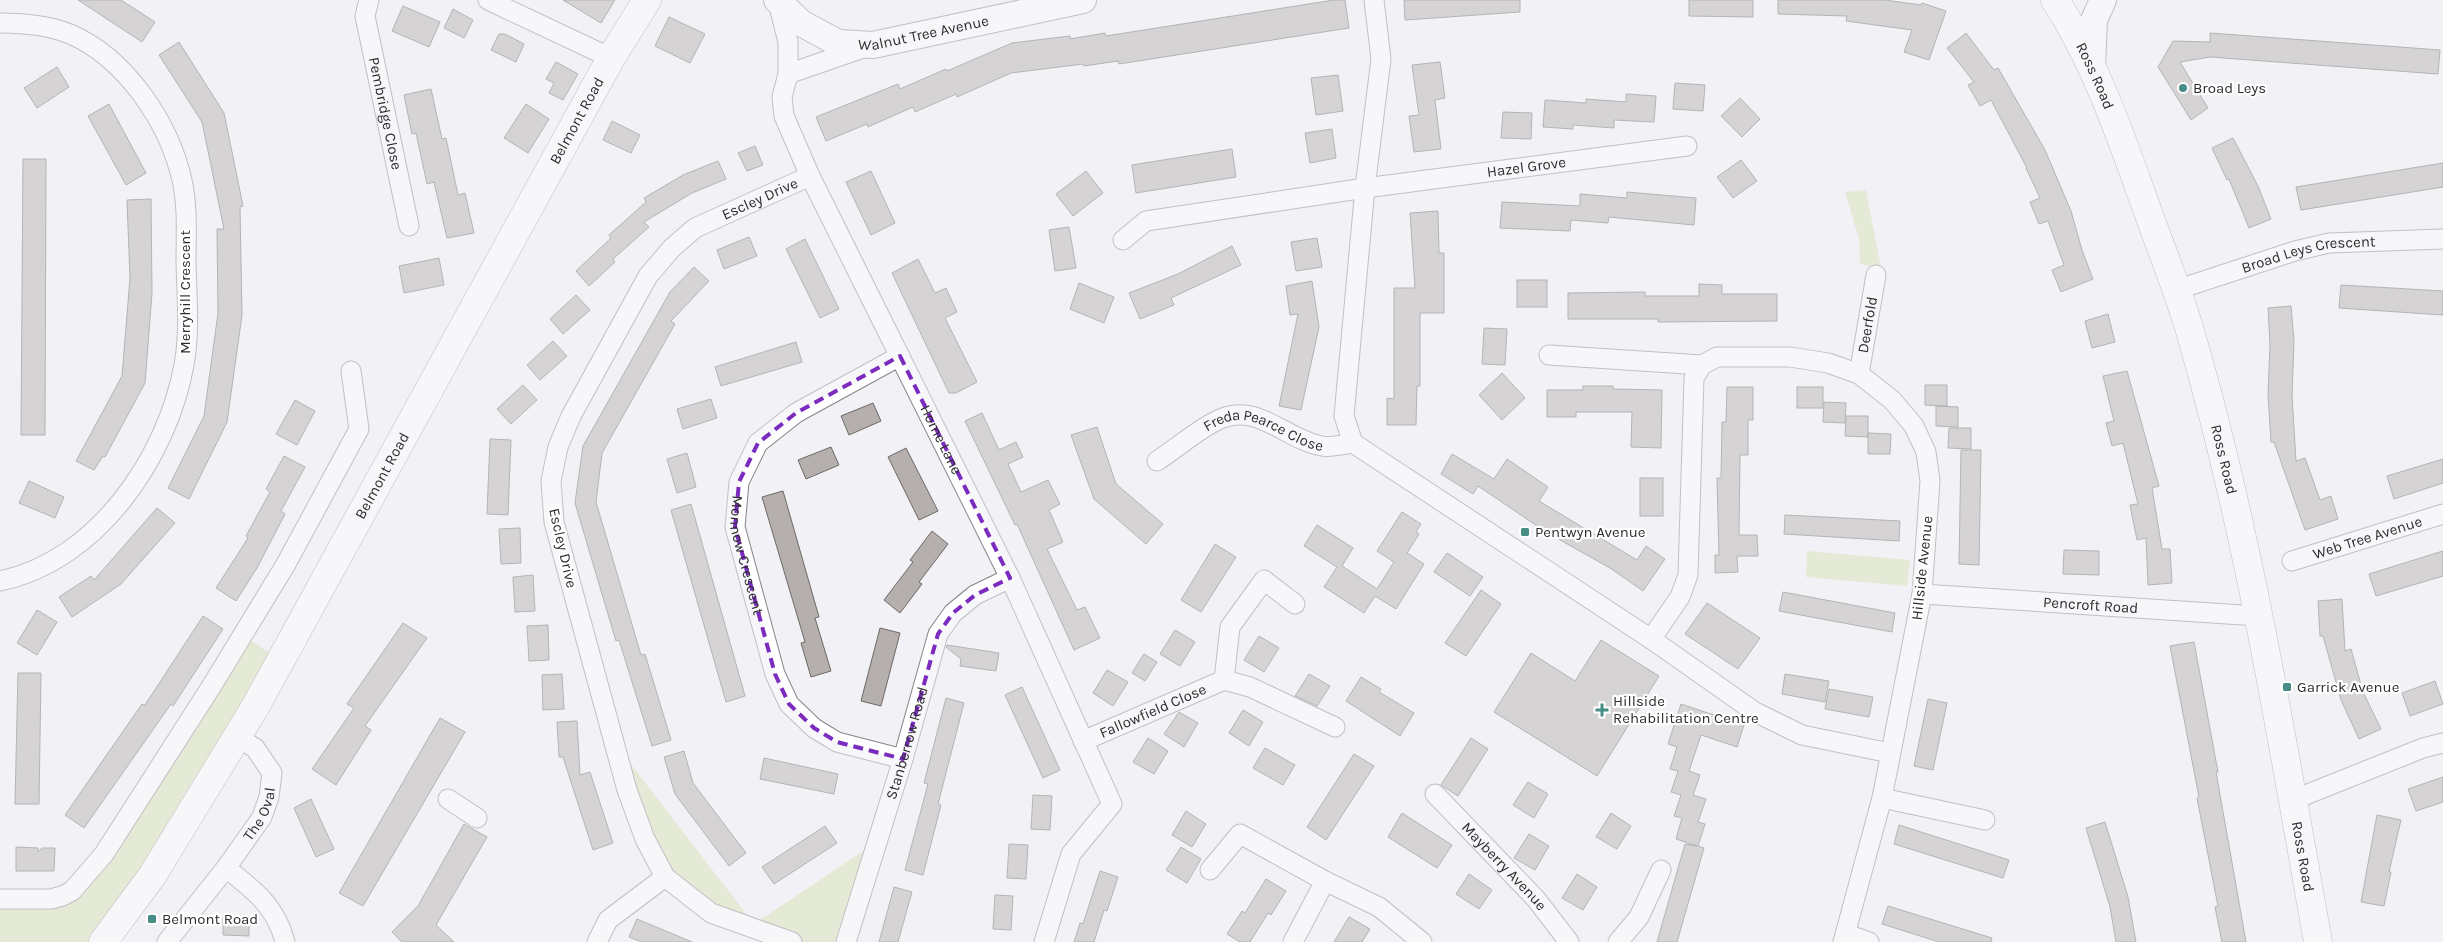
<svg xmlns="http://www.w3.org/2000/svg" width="2443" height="942" font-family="Karla,sans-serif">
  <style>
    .green { fill: #d6e2ae }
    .building { fill: #b5b0ad; stroke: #6d6965 }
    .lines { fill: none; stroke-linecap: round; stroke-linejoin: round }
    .street-casing { stroke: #85858a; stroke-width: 21 }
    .secondary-casing { stroke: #85858a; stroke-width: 28 }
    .highway-casing { stroke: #85858a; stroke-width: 29 }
    .street { stroke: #fff; stroke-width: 19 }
    .secondary { stroke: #fff; stroke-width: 26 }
    .highway { stroke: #fff; stroke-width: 28 }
    .marked { fill: none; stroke: #7b2cbf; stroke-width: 4; stroke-dasharray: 10 6; stroke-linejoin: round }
    .poi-dot { fill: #468d86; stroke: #fff; stroke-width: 2 }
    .labels { text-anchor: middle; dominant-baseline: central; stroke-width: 4.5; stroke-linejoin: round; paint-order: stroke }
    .street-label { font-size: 15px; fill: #2d2d2f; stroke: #fff }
    .poi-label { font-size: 15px; fill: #2d2d2f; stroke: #fff; text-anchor: start }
  </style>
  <rect width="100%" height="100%" fill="#f1f1f6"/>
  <g class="green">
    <polygon points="1866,190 1881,268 1860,264 1859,239 1845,192"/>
    <polygon points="1807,551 1910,560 1907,586 1806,577"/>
    <polygon points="243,635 280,660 103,942 0,942 0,899 72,891"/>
    <polygon points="613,741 754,924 878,841 846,942 764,942 758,930 665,877"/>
  </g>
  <g class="building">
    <polygon points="78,0 121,0 155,22 142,42"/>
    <polygon points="563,0 615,0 601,23"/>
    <polygon points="1334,0 1345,0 1349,28 1119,64 1118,61 1084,66 1083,64 1011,73 957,97 956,94 915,112 913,107 868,127 867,124 826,141 816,117 898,84 900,89 946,69 947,71 1012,43 1070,36 1070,39 1105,33 1106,36"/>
    <polygon points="1404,0 1520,0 1520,12 1405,20"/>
    <polygon points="1689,0 1753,0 1753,17 1689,16"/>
    <polygon points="1778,0 1885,0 1921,5 1922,3 1946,11 1929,60 1904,52 1912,30 1846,21 1847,16 1778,14"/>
    <polygon points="403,6 440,22 429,47 392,31"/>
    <polygon points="453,9 473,20 464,38 444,28"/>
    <polygon points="669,17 705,34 690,63 655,46"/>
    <polygon points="1966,33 1994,70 1998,68 2045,150 2071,211 2082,250 2093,279 2061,292 2052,270 2064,265 2048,221 2039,224 2030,202 2040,198 2026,168 2027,168 1991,100 1980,106 1968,85 1974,82 1947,48"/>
    <polygon points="2210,33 2440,50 2438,74 2210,57 2180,62 2208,108 2191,120 2158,67 2173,41 2210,42"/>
    <polygon points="499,34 505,34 524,44 516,62 491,50"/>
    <polygon points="179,42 224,113 243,206 240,207 242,315 227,422 189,499 168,488 204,416 218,313 217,229 224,229 202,122 159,55"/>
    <polygon points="556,62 578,74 563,100 549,93 554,83 546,79"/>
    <polygon points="1440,62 1445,98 1435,100 1441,149 1414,152 1409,116 1419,115 1412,65"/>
    <polygon points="57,67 69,87 37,108 24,88"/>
    <polygon points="1338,75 1343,111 1316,115 1311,78"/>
    <polygon points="1675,83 1705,85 1703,111 1673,109"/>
    <polygon points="431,89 442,139 446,138 458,195 465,193 474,233 447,238 434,182 427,184 416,133 412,134 404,95"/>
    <polygon points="1626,94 1656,96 1654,122 1614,120 1614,128 1573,125 1573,129 1543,127 1545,100 1586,103 1586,99 1626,102"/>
    <polygon points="1740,98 1760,119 1742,137 1721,116"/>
    <polygon points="109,104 146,173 126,185 88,116"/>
    <polygon points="526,104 549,119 528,153 504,138"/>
    <polygon points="1503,112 1532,113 1531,139 1501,138"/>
    <polygon points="612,121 640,135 631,153 603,140"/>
    <polygon points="1332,129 1336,158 1310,163 1305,133"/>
    <polygon points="2233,138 2258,186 2271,219 2249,228 2229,179 2227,180 2212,148"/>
    <polygon points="755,146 763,165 747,171 738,153"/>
    <polygon points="1232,149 1236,177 1136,193 1132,165"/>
    <polygon points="23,159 46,159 45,435 21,435"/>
    <polygon points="1741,160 1757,181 1733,198 1717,177"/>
    <polygon points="718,161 726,179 692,193 644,222 649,227 613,259 615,262 589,286 576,271 611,238 609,235 646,202 644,198 683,175"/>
    <polygon points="2443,163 2443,187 2301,210 2296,187"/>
    <polygon points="871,171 895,223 871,235 846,182"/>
    <polygon points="1086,171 1103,193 1073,216 1056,194"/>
    <polygon points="1627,192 1696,198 1694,225 1609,217 1608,223 1571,220 1570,231 1500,228 1502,202 1580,206 1580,194 1627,198"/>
    <polygon points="151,199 152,293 145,383 105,457 103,456 94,470 76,461 122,376 130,278 127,200"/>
    <polygon points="1438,211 1439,253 1444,253 1444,313 1420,313 1420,386 1417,386 1416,425 1387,425 1387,398 1394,399 1394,288 1415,288 1410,213"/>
    <polygon points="1069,227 1076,268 1055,271 1049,230"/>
    <polygon points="749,237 757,256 724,269 717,250"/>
    <polygon points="1317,238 1322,267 1296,271 1291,242"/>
    <polygon points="805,239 839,309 820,318 786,249"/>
    <polygon points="1232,246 1241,265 1171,298 1174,305 1140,319 1129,293 1178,274"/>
    <polygon points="439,258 444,285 404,293 399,266"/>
    <polygon points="918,259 935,293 946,288 957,312 945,318 977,382 956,393 949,393 892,273"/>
    <polygon points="694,267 709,281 671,321 675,324 602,453 596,502 641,655 645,654 671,740 652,746 619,640 616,641 575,503 583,446 670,292"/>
    <rect x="1517" y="280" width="30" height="27"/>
    <polygon points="1312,281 1319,327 1301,410 1279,406 1298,314 1290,315 1286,286"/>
    <polygon points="1079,283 1114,297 1104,323 1070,309"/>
    <polygon points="1699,284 1722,285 1722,294 1777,294 1777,321 1658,322 1658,319 1568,319 1568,293 1645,292 1645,296 1699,296"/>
    <polygon points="2341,285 2443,291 2443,315 2339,308"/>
    <polygon points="576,295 590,310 563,334 550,319"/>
    <polygon points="2291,306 2294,341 2292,395 2296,461 2305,458 2320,500 2331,496 2338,519 2305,530 2274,442 2271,442 2268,394 2270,345 2268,308"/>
    <polygon points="2108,314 2115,342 2092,348 2085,321"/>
    <polygon points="1484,328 1507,329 1505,365 1482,364"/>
    <polygon points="553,341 567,356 540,380 527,365"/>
    <polygon points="796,342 802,362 721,386 715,367"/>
    <polygon points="2127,371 2159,486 2152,488 2162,549 2170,549 2172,583 2148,585 2146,538 2137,540 2130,505 2138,504 2123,443 2112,446 2106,423 2114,421 2103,376"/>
    <polygon points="1502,373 1525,398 1502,420 1479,395"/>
    <polygon points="523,385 537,400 511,424 497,409"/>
    <polygon points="1925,385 1947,385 1947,406 1925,405"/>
    <polygon points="1583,386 1613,386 1613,389 1662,390 1661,448 1631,447 1632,412 1576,412 1576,417 1547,417 1547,390 1583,390"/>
    <polygon points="1727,387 1753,387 1753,420 1748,420 1748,455 1740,455 1739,535 1757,535 1758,556 1737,556 1738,572 1715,573 1715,555 1719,555 1717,478 1721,478 1722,422 1726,422"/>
    <rect x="1797" y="387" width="26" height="21"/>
    <polygon points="711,399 717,418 683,429 677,409"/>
    <polygon points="295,400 315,411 297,445 276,434"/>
    <polygon points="1824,402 1846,403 1845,423 1823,422"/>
    <polygon points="873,403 881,421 849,435 841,416"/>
    <polygon points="1936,406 1958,407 1958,427 1936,426"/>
    <polygon points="982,413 999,450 1016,442 1023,457 1008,464 1021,492 1048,480 1060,504 1049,510 1063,542 1047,549 1077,610 1085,607 1100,638 1074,650 1017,524 1015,525 965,421"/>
    <polygon points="1846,416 1868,416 1868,437 1845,436"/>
    <polygon points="1097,427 1116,484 1163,524 1146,544 1094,499 1071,435"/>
    <polygon points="1949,428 1971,428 1971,449 1948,448"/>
    <polygon points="1868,433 1891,434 1890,454 1868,454"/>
    <polygon points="490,439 511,440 508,515 487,514"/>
    <polygon points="831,447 839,465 806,479 798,460"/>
    <polygon points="906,448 938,511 919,520 888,457"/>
    <polygon points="1961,450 1981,450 1979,565 1959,564"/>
    <polygon points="687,453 696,487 677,493 667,459"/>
    <polygon points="1452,454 1494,479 1507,459 1548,487 1539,501 1637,560 1646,546 1665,559 1643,591 1610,568 1546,532 1478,486 1473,494 1441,474"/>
    <polygon points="284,456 305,467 281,511 285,514 257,568 236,601 216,588 248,538 246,536 270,492 266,489"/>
    <polygon points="2443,459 2443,483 2394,499 2387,476"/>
    <rect x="1640" y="478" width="23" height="38"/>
    <polygon points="29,481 64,497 55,518 19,503"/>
    <polygon points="783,491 819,617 815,618 831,671 811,677 801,643 805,642 762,497"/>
    <polygon points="691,504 745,696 726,702 671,510"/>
    <polygon points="157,508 175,523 121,584 72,617 59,597 91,576 94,580"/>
    <polygon points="1402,512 1421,524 1416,532 1419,534 1407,553 1424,564 1396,609 1375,596 1364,613 1324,587 1337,567 1304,546 1317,525 1353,548 1342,566 1377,589 1394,562 1377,551"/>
    <polygon points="1785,515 1900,521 1899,541 1784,534"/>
    <polygon points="520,528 521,563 501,564 499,529"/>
    <polygon points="932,531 948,544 919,582 922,584 900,613 884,600 913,562 910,560"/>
    <polygon points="1215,544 1236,557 1201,612 1181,600"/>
    <polygon points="2064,550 2099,551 2099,575 2063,574"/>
    <polygon points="2443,551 2443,576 2376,596 2369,574"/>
    <polygon points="1447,553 1483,577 1470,596 1434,572"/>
    <polygon points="533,575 535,611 515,612 513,577"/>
    <polygon points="1481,590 1501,604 1466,656 1445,643"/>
    <polygon points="1783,592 1895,613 1892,632 1779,611"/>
    <polygon points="2342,599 2345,651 2351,649 2363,692 2381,729 2359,739 2341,700 2323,636 2320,636 2318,601"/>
    <polygon points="1707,603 1760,638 1738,669 1685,634"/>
    <polygon points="37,610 57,622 37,655 17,643"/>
    <polygon points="203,616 223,629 173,706 171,704 84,828 65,815 142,704 145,705"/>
    <polygon points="403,623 427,638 365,726 371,730 336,785 312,769 354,708 347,704"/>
    <polygon points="548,625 549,660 529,661 527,626"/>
    <polygon points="880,628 900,633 881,706 861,701"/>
    <polygon points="1175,630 1195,642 1180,666 1160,654"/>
    <polygon points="1259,636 1279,648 1264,672 1244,660"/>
    <polygon points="1601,640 1659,676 1597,776 1494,712 1531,653 1575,681"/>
    <polygon points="2194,642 2218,772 2216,772 2246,942 2222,942 2215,907 2218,906 2197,798 2199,797 2170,646"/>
    <polygon points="947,645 999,653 996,671 960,666 961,659 946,647"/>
    <polygon points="1144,654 1157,662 1145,681 1132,673"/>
    <polygon points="1107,670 1128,682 1113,706 1093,693"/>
    <polygon points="18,673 41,673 39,804 15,804"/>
    <polygon points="562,674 564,709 543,710 542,675"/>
    <polygon points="1309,674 1330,686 1317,706 1295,696"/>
    <polygon points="1785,674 1829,681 1825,702 1782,694"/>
    <polygon points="1361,677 1381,689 1379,692 1414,713 1400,736 1346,701"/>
    <polygon points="2435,681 2443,704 2410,716 2402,693"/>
    <polygon points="1022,687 1060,770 1043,778 1005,695"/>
    <polygon points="1829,689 1873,697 1869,717 1825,709"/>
    <polygon points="946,698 964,703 938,804 941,805 923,875 905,870 928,784 924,783"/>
    <polygon points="1928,699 1947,703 1933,770 1914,766"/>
    <polygon points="1681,704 1744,725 1737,747 1701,735 1689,771 1700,775 1693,795 1706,799 1698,822 1705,824 1698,846 1704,848 1677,942 1657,942 1685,844 1697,846 1676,839 1682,818 1674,816 1681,795 1671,792 1678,771 1670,769 1677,747 1668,744"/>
    <polygon points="1243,710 1263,722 1249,746 1229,733"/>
    <polygon points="1179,712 1198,723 1184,747 1164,734"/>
    <polygon points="440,718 465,732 363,906 339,893"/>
    <polygon points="577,721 580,775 590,772 613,843 593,850 563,757 559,757 557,722"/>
    <polygon points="1148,738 1168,751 1154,774 1133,762"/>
    <polygon points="1471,738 1488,749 1458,796 1441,785"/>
    <polygon points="1265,748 1295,765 1283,785 1253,768"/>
    <polygon points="684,751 693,783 746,853 729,866 675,794 664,757"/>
    <polygon points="1354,754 1374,766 1326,840 1307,827"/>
    <polygon points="764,758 838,774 834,794 760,779"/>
    <polygon points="2443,777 2443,802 2416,811 2408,789"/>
    <polygon points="1528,782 1548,794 1534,818 1513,805"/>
    <polygon points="1033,795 1052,796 1050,830 1031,829"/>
    <polygon points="311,799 334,849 316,857 294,808"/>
    <polygon points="1186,811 1206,824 1192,847 1172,835"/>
    <polygon points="1402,813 1452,845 1437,868 1388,837"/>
    <polygon points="1611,813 1631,826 1617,849 1596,837"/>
    <polygon points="2377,815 2401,820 2389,872 2391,872 2384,906 2361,902"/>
    <polygon points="2105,822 2128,897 2136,942 2116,942 2110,907 2086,828"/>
    <polygon points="464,824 487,837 436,925 454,942 402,942 392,932 418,906"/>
    <polygon points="1899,825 2009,860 2003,878 1894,844"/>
    <polygon points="825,826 837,843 774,884 762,867"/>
    <polygon points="1529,834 1549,846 1535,870 1514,858"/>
    <polygon points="1009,844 1028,845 1026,879 1007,878"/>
    <polygon points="16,847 38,848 38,852 42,848 55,848 54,871 16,871"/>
    <polygon points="1181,847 1201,859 1187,883 1166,870"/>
    <polygon points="1100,871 1118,877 1107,911 1104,910 1094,942 1074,942 1080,923 1083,924"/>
    <polygon points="1469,874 1492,890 1479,909 1456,894"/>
    <polygon points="1577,874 1597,887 1583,910 1562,898"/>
    <polygon points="1266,879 1286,891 1271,915 1268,913 1250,942 1240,942 1227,934 1242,911 1245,913"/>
    <polygon points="894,887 912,892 898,942 879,942"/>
    <polygon points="995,895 1013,896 1011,930 993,929"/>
    <polygon points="1888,906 1992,938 1991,942 1939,942 1882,924"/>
    <polygon points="223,917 249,918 249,936 223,935"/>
    <polygon points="1349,917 1370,929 1362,942 1334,942"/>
    <polygon points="637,919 692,942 642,942 629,937"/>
  </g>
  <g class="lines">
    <g class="street-casing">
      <g id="street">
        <path id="s1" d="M369 0 365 16 409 226"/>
        <polyline points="488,0 611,58"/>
        <path id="s2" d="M778 2 788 42V74L782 97 784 116 810 176 1010 578 1112 804 1071 854 1044 942"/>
        <path d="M0 23C24 23 48 25 70 34 126 58 169 123 182 180 188 207 186 236 186 263 187 297 190 332 184 365 167 458 97 561 0 581"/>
        <polyline points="788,74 863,48"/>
        <path id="s3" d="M1123 240 1146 221 1365 188 1687 146"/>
        <path id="s4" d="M2176 290 2295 251 2329 243 2443 239"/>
        <polyline points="1549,355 1702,365"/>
        <path id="s5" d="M900 356 796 413 758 443 739 482 735 527 775 674 789 704 814 728 837 742 903 759"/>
        <path id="s6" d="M1859 374 1876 275"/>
        <polyline points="1353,443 1651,639 1755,712 1802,735 1890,753"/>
        <polyline points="1353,443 1344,416 1365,188 1381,59 1374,0"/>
        <path id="s7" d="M1157 461C1177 448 1197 430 1218 420 1257 401 1286 440 1322 446 1331 448 1344 444 1353 443"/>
        <path id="s8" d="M2292 561 2443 514"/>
        <path id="s9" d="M1922 594 2258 616"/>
        <polyline points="1651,639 1680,597 1688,575 1694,378 1702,365 1717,357 1790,357 1828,363 1859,374 1892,400 1914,426 1926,452 1930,481 1922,594 1882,798 1843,942"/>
        <polyline points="1224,680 1230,627 1264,580 1295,604"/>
        <path id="s10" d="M1083 741 1224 680 1250 687 1335 727"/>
        <path id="s11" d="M1435 794 1536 899 1569 942"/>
        <polyline points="1882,798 1985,820"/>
        <polyline points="448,799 477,818"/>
        <polyline points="2293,800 2423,748 2443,743"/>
        <path d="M226 868C254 890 276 906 285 942"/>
        <polyline points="1210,870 1240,834 1325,881 1379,907 1422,942"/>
        <polyline points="0,899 51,899 62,896 72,891 104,854 211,687 286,564 359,429 351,371"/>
        <polyline points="1846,934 1869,942"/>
        <path id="s12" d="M167 942 226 868 262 817 269 797 272 773 255 748 237 737"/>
        <polyline points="597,942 608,920 665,877"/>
        <path id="s13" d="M792 942 711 913 665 877 645 839 627 790 554 522 551 481 558 447 571 416 648 276 672 248 695 228 810 176"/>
        <path id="s14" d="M846 942 903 759 938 634 953 613 975 595 1010 578"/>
        <polyline points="1293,942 1325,881"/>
        <polyline points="1618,942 1639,917 1661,870"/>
      </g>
    </g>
    <g class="secondary-casing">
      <g id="secondary">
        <path id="s15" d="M777 0 801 23 838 43 873 45 1083 0"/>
        <polyline points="2092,67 2094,20 2103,0"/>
      </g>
    </g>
    <g class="highway-casing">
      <g id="highway">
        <path id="s16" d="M2055 0C2097 65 2122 140 2148 212 2163 254 2180 295 2192 338 2249 535 2282 740 2318 942"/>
        <path id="s17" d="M103 942 152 876 254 709 611 58 647 0"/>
      </g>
    </g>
    <use href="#street" class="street"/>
    <use href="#secondary" class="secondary"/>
    <use href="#highway" class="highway"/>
  </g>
  <path d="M0 0H2443V942H0ZM900 356 1010 578 975 595 953 613 938 634 903 759 837 742 814 728 789 704 775 674 735 527 739 482 758 443 796 413Z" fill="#f1f1f6" fill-opacity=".55" fill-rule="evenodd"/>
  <path class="marked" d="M900 356 1010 578 975 595 953 613 938 634 903 759 837 742 814 728 789 704 775 674 735 527 739 482 758 443 796 413Z"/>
  <g class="poi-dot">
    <circle cx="2183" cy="88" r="5"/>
    <rect x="1520" y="527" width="10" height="10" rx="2.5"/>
    <rect x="2282" y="682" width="10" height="10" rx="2.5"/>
    <path d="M1599.5 702.5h5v5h5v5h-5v5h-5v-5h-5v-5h5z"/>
    <rect x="147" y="914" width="10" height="10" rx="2.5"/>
  </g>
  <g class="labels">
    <g class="street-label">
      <text stroke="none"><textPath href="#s15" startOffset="162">Walnut Tree Avenue</textPath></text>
      <text stroke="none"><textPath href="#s16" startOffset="86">Ross Road</textPath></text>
      <text stroke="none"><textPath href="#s1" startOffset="116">Pembridge Close</textPath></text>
      <text stroke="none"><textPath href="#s17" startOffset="949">Belmont Road</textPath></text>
      <text stroke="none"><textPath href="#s3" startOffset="414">Hazel Grove</textPath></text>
      <text stroke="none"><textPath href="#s13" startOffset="925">Escley Drive</textPath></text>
      <text stroke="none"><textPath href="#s4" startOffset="138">Broad Leys Crescent</textPath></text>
      <text transform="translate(185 292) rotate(-90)">Merryhill Crescent</text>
      <text stroke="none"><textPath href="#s6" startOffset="50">Deerfold</textPath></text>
      <text stroke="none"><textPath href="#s2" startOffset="476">Home Lane</textPath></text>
      <text stroke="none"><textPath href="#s7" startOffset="122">Freda Pearce Close</textPath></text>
      <text stroke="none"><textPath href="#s16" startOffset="491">Ross Road</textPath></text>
      <text stroke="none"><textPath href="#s17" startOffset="544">Belmont Road</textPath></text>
      <text stroke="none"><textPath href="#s8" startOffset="79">Web Tree Avenue</textPath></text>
      <text transform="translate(563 548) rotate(77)">Escley Drive</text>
      <text stroke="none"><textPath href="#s5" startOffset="285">Monnow Crescent</textPath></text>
      <text transform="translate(1922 568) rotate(-84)">Hillside Avenue</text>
      <text stroke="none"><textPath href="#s9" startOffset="169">Pencroft Road</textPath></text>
      <text stroke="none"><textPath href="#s10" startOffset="76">Fallowfield Close</textPath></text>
      <text stroke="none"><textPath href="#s14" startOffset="208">Stanberrow Road</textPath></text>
      <text stroke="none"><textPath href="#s12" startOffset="159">The Oval</textPath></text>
      <text stroke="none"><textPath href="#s16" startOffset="896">Ross Road</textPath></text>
      <text stroke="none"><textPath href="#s11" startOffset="100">Mayberry Avenue</textPath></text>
    </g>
    <g class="poi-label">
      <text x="2193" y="88">Broad Leys</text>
      <text x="1535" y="532">Pentwyn Avenue</text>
      <text x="2297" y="687">Garrick Avenue</text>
      <text x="1613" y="701">Hillside<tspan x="1613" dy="17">Rehabilitation Centre</tspan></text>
      <text x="162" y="919">Belmont Road</text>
    </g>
  </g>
</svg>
